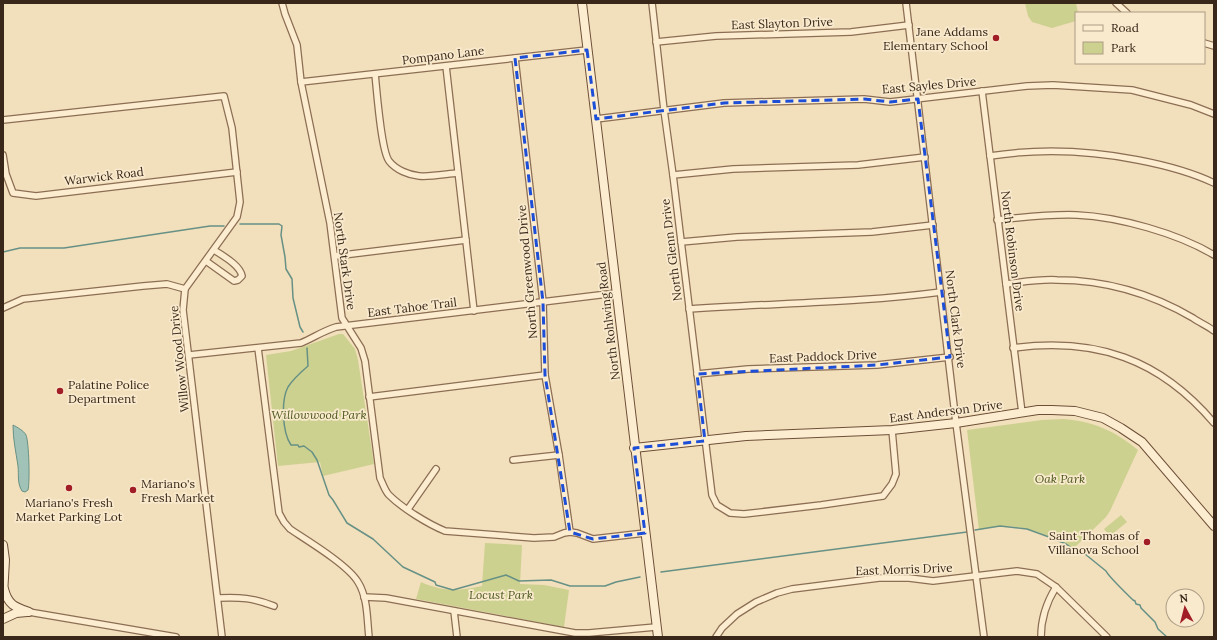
<svg xmlns="http://www.w3.org/2000/svg" width="1217" height="640" font-family="Lora,serif">
  <style>
    .green { fill: #cdd18f }
    .water { fill: #a1c3b7; stroke: #679185 }
    .lines { fill: none; stroke-linecap: round; stroke-linejoin: round }
    .stream { stroke: #679185; stroke-width: 1.5 }
    .street-casing { stroke: #8c6e54; stroke-width: 8 }
    .secondary-casing { stroke: #6d4f37; stroke-width: 10 }
    .street { stroke: #fcedd0; stroke-width: 5.5 }
    .secondary { stroke: #fcedd0; stroke-width: 8 }
    .marked { fill: none; stroke: #1d4ed8; stroke-width: 3; stroke-dasharray: 8 5; stroke-linejoin: round }
    .poi-dot { fill: #a11e26; stroke: #f9eacd; stroke-width: 1.5 }
    .labels { text-anchor: middle; dominant-baseline: central; stroke-width: 3.5; stroke-linejoin: round; paint-order: stroke }
    .street-label { font-size: 12px; fill: #39281a; stroke: #f9eacd }
    .poi-label { font-size: 12px; fill: #39281a; stroke: #f9eacd; text-anchor: end }
    .park-label { font-size: 12px; font-style: italic; fill: #4d581f; stroke: #f9eacd }
  </style>
  <rect width="100%" height="100%" fill="#f2dfbc"/>
  <g class="green">
    <polygon points="1025,3 1076,3 1078,13 1076,13 1076,21 1052,28 1032,22 1028,16"/>
    <polygon points="339,334 343,334 355,349 358,360 374,464 323,476 320,462 278,466 266,355 291,351"/>
    <path d="M1063 419C1093 421 1115 431 1138 450L1110 511 1106 517 1073 549C1052 536 1025 525 1000 526 993 526 986 529 979 530L967 430 1042 420Z"/>
    <polygon points="1121,515 1127,522 1110,536 1104,529"/>
    <path d="M485 543 522 545 520 584 544 585 569 590 564 627 416 599 421 582C443 592 459 591 482 586Z"/>
  </g>
  <path class="water" d="M13 425C17 427 24 431 26 435 29 442 30 482 28 490L25 492 22 491C17 483 19 475 18 466 16 452 13 440 13 425Z"/>
  <g class="lines">
    <g class="stream">
      <polyline points="240,224 279,224 282,226 281,235 285,257 286,269 292,279 293,298 300,327 303,332"/>
      <polyline points="3,252 20,248 64,248 210,226 224,226"/>
      <path d="M307 348 308 366C301 372 293 379 288 387 281 400 282 432 291 445H298L299 447 304 446 312 452 317 460 329 495 333 500 347 523 373 539 403 567 435 582 436 585 453 590 506 575 519 581 551 580 570 586H605L616 582 640 577"/>
      <path d="M975 530 1000 526 1027 529 1049 537 1066 544 1078 552 1085 554 1106 571C1108 576 1128 595 1133 600L1135 601 1136 604 1140 605 1141 608 1155 622 1158 629 1167 637"/>
      <polyline points="661,572 967,532"/>
    </g>
    <g class="street-casing">
      <g id="street">
        <path d="M282 3 285 14 297 45 301 82 330 223 342 318 361 348 365 361 380 478C383 484 385 491 389 495 402 508 428 524 445 531L534 538 554 537 564 533 570 532 577 533 593 539 645 533"/>
        <polyline points="652,3 664,110 673,175 712,495 717,505 730,513 744,514 821,505 883,496 892,484 896,474 892,430"/>
        <polyline points="906,3 956,423 984,637"/>
        <polyline points="1116,3 1127,13"/>
        <polyline points="656,42 716,36 851,32 909,25"/>
        <polyline points="1204,43 1214,46"/>
        <polyline points="515,58 543,302 545,375 559,455 570,532"/>
        <polyline points="446,66 474,311"/>
        <path d="M375 74C377 92 381 150 389 161 396 170 409 175 419 176 431 177 446 174 458 173"/>
        <polyline points="301,82 587,50"/>
        <polyline points="982,91 1022,413"/>
        <polyline points="596,119 724,103 864,99 890,102 1027,86 1053,85 1132,90 1191,105 1214,114"/>
        <polyline points="3,120 224,96 232,128 240,202 237,217 185,289 183,310 222,637"/>
        <polyline points="3,155 6,174 13,193 36,196 237,172"/>
        <path d="M990 156C1041 148 1087 150 1138 160 1164 165 1191 172 1214 183"/>
        <polyline points="673,175 733,169 858,165 925,157"/>
        <path d="M997 220C1024 217 1050 214 1077 215 1119 217 1177 233 1214 255"/>
        <polyline points="681,242 737,237 872,232 933,225"/>
        <polyline points="335,256 466,240"/>
        <path d="M206 261 234 281 238 280 242 276C240 265 223 256 214 250"/>
        <path d="M1006 284C1023 282 1040 279 1057 280 1105 280 1152 294 1193 318 1200 323 1208 326 1214 331"/>
        <polyline points="3,308 23,299 143,286 167,284 185,289"/>
        <path d="M689 309C773 303 858 303 941 292"/>
        <path d="M258 348 279 513 284 522 290 529C308 541 348 565 358 582 368 598 367 620 369 637"/>
        <path d="M1013 348C1096 337 1160 359 1214 423"/>
        <path d="M189 355 301 343C313 338 323 331 336 327L616 293"/>
        <polyline points="697,374 748,369 877,365 950,357"/>
        <polyline points="369,397 545,375"/>
        <polyline points="513,460 559,455"/>
        <polyline points="408,509 436,469"/>
        <polyline points="364,597 386,598 575,633 589,633 656,627"/>
        <path d="M218 598C241 597 253 598 274 606"/>
        <polyline points="454,611 457,637"/>
        <polyline points="29,612 176,637"/>
        <polyline points="716,637 722,628 737,614 756,602 777,593 792,589 879,578 909,578 933,581 1017,571 1037,574 1056,587 1107,637"/>
        <path d="M1041 637C1041 618 1046 603 1056 587"/>
      </g>
    </g>
    <g class="secondary-casing">
      <g id="secondary">
        <polyline points="582,3 658,637"/>
        <polyline points="634,448 746,436 892,430 956,423 1038,410 1052,410 1075,411 1103,418 1121,428 1142,442 1214,526"/>
        <polyline points="3,545 5,560 3,595"/>
        <path d="M4 589C8 605 15 607 29 612"/>
        <polyline points="3,619 16,613 27,612"/>
      </g>
    </g>
    <use href="#street" class="street"/>
    <use href="#secondary" class="secondary"/>
  </g>
  <path class="marked" d="M587 50 596 119 724 103 864 99 890 102 918 99 950 357 877 365 697 374 705 441 634 448 645 533 593 539 570 532 545 375 543 302 515 58Z"/>
  <g class="poi-dot">
    <circle cx="996" cy="38" r="4"/>
    <circle cx="60" cy="391" r="4"/>
    <circle cx="69" cy="488" r="4"/>
    <circle cx="133" cy="490" r="4"/>
    <circle cx="1147" cy="542" r="4"/>
  </g>
  <g class="labels">
    <g class="street-label">
      <text transform="translate(782 23) rotate(-2)">East Slayton Drive</text>
      <text transform="translate(443 55) rotate(-7)">Pompano Lane</text>
      <text transform="translate(929 85) rotate(-5)">East Sayles Drive</text>
      <text transform="translate(104 176) rotate(-7)">Warwick Road</text>
      <text transform="translate(671 250) rotate(-97)">North Glenn Drive</text>
      <text transform="translate(1013 251) rotate(83)">North Robinson Drive</text>
      <text transform="translate(345 261) rotate(82)">North Stark Drive</text>
      <text transform="translate(527 272) rotate(-95)">North Greenwood Drive</text>
      <text transform="translate(412 307) rotate(-7)">East Tahoe Trail</text>
      <text transform="translate(956 319) rotate(83)">North Clark Drive</text>
      <text transform="translate(608 321) rotate(-97)">North Rohlwing Road</text>
      <text transform="translate(823 356) rotate(-2)">East Paddock Drive</text>
      <text transform="translate(179 359) rotate(-96)">Willow Wood Drive</text>
      <text transform="translate(946 411) rotate(-7)">East Anderson Drive</text>
      <text transform="translate(904 569) rotate(-2)">East Morris Drive</text>
    </g>
    <g class="poi-label">
      <text x="988" y="31">Jane Addams<tspan x="988" dy="14">Elementary School</tspan></text>
      <text x="68" y="384" text-anchor="start">Palatine Police<tspan x="68" dy="14">Department</tspan></text>
      <text x="141" y="483" text-anchor="start">Mariano's<tspan x="141" dy="14">Fresh Market</tspan></text>
      <text x="69" y="502" text-anchor="middle">Mariano's Fresh<tspan x="69" dy="14">Market Parking Lot</tspan></text>
      <text x="1139" y="535">Saint Thomas of<tspan x="1139" dy="14">Villanova School</tspan></text>
    </g>
    <g class="park-label">
      <text x="319" y="414">Willowwood Park</text>
      <text x="1060" y="478">Oak Park</text>
      <text x="501" y="594">Locust Park</text>
    </g>
  </g>
  <rect width="1217" height="640" fill="none" stroke="#39281a" stroke-width="8"/>
  <rect x="1075" y="12" width="130" height="52" fill="#f9eacd" stroke="#ac9c85"/>
  <rect x="1083" y="25" width="20" height="6" fill="#fcedd0" stroke="#ac9c85"/>
  <text x="1111" y="32" font-size="12" fill="#39281a">Road</text>
  <rect x="1083" y="42" width="20" height="12" fill="#cdd18f" stroke="#ac9c85"/>
  <text x="1111" y="52" font-size="12" fill="#39281a">Park</text>
  <g transform="translate(1185 608) rotate(353)"><circle r="19" fill="#f9eacd" stroke="#ac9c85"/>
  <path d="M0-3L7 15L0 10L-7 15Z" fill="#a11e26"/>
  <text y="-6" font-size="11" font-weight="bold" text-anchor="middle" fill="#39281a">N</text>
  </g>
</svg>
